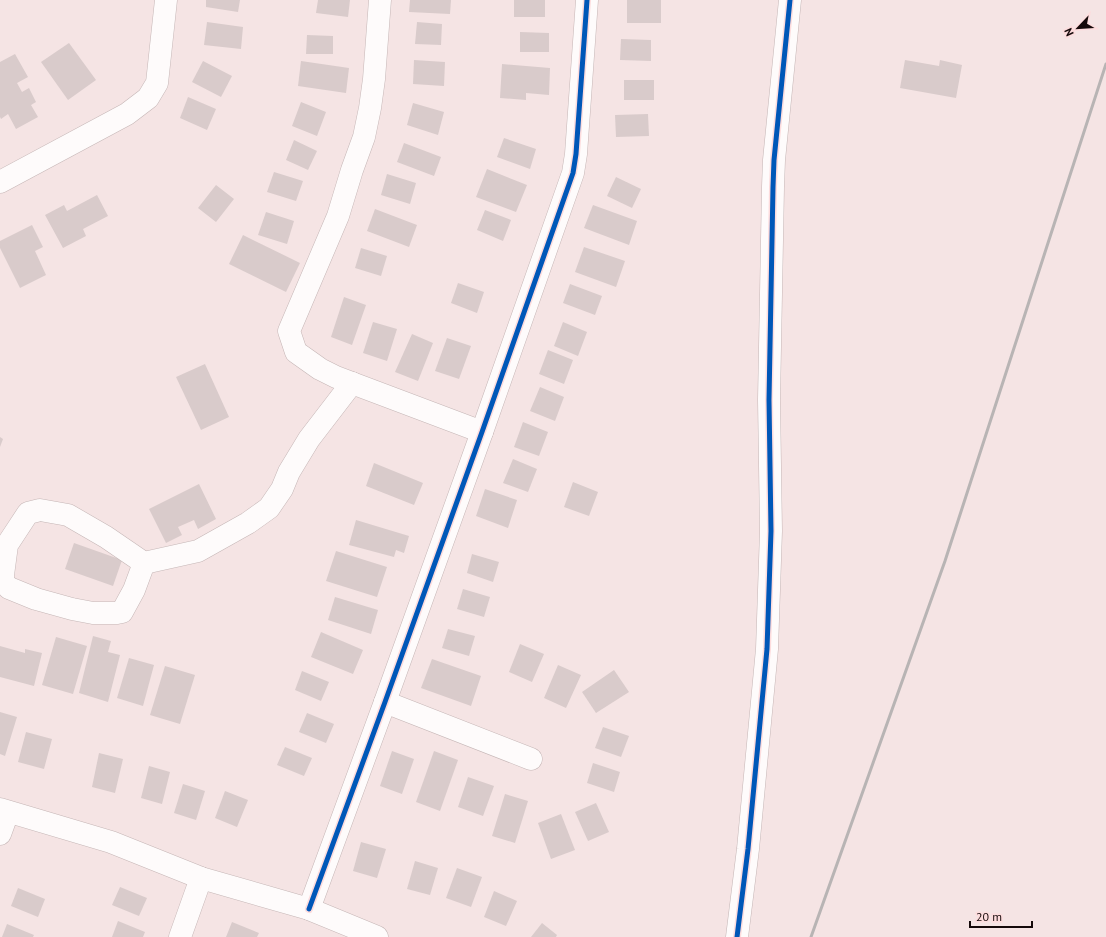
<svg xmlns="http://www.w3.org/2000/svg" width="1106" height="937" font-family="'PT Sans',sans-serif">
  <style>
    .building { fill: #d9cbcb }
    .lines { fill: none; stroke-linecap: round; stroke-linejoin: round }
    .street-casing { stroke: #c5b6b6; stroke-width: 23 }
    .street { stroke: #fefbfb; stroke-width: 22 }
    .rail { stroke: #b8b4b4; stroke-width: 3 }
    .cycleway-casing { stroke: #fddcdd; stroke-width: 8 }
    .cycleway { stroke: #0057b8; stroke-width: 5 }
  </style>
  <rect width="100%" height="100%" fill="#f5e4e4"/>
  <g class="building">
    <polygon points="206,0 240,0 238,12 206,7"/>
    <polygon points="318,0 350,0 348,17 316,13"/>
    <polygon points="410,0 451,0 450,14 409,12"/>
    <rect x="514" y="0" width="31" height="17"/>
    <rect x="627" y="0" width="34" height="23"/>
    <polygon points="207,22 243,27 241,49 204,45"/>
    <polygon points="417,22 442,24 441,45 415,44"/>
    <polygon points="520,32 549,33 549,52 520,52"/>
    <polygon points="307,35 333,36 333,54 306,54"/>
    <polygon points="621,39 651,40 651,61 620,60"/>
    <polygon points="69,43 96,80 68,100 41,62"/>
    <polygon points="15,54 28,77 17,83 22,92 29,88 36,102 31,105 38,117 16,129 8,114 1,119 0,117 0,62"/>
    <polygon points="414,60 445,62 444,86 413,84"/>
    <polygon points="905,60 939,66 940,60 962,65 956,98 900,88"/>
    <polygon points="203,61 232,76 221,97 192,82"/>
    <polygon points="301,61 349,68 346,93 298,86"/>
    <polygon points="502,64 550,68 549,95 526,93 526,100 500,98"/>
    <rect x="624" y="80" width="30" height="20"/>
    <polygon points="188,97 216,109 207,130 180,118"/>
    <polygon points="301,102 326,112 317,136 292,126"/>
    <polygon points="413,103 444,112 438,135 407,125"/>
    <polygon points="648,114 649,136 616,137 615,115"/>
    <polygon points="504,138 536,149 530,169 497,157"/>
    <polygon points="294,140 317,151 308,170 286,160"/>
    <polygon points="404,143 441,157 434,176 397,162"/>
    <polygon points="487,169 527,185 516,212 476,197"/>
    <polygon points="274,172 303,181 296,201 267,192"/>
    <polygon points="387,174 416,183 410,204 381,195"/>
    <polygon points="616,177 641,189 632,208 607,196"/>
    <polygon points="216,185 234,199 216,222 198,208"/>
    <polygon points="97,195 108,216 83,229 86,236 63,248 45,215 64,205 67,211"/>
    <polygon points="593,205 637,221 629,245 584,228"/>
    <polygon points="375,209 417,225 409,247 367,231"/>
    <polygon points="485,210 511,220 503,241 477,230"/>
    <polygon points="266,212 294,221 287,244 258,235"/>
    <polygon points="32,225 43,247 35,251 46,275 20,288 0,248 0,241"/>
    <polygon points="243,235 300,263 286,292 229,264"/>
    <polygon points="584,247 625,261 616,287 575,272"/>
    <polygon points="361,248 387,256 381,276 355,268"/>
    <polygon points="458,283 484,292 477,313 451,303"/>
    <polygon points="570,284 602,296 595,315 563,303"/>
    <polygon points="344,297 366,305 352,345 331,337"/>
    <polygon points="373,322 397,329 387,361 363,353"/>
    <polygon points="563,322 587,332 578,356 554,346"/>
    <polygon points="412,334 433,343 418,381 395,372"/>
    <polygon points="447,338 471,346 459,379 435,371"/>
    <polygon points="548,350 573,360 564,384 539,374"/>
    <polygon points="205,364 229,417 201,430 176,377"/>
    <polygon points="540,387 564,397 555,421 530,411"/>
    <polygon points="523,422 548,432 539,456 514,447"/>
    <polygon points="0,437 3,439 0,447"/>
    <polygon points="513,459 537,469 528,492 503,483"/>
    <polygon points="374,463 423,483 414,505 366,486"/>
    <polygon points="573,482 598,492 589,516 564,507"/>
    <polygon points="199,484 216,519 198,529 194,520 178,527 182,535 166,543 149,509"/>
    <polygon points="485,489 517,500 508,528 476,516"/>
    <polygon points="356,520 409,536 404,553 396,550 394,557 349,545"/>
    <polygon points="74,543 122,560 113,586 65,569"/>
    <polygon points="336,551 387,567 377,597 326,581"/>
    <polygon points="472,554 499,562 493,582 467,573"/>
    <polygon points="463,589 490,597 484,617 457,609"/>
    <polygon points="335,597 378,610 371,634 328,620"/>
    <polygon points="448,629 475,636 469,656 442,648"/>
    <polygon points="321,632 363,650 353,674 311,657"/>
    <polygon points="93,636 111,641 108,652 120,655 108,702 79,693"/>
    <polygon points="56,637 87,646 73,694 42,685"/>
    <polygon points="520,644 544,654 532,682 509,672"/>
    <polygon points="0,646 25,653 25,649 42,653 34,686 0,677"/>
    <polygon points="129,658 154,665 143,706 117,698"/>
    <polygon points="432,659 481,676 471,706 421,688"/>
    <polygon points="558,665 581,675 566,708 544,698"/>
    <polygon points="165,666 195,675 180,724 150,715"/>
    <polygon points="614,670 629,692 596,713 582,692"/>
    <polygon points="302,671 329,682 321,701 295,690"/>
    <polygon points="0,712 17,717 5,756 0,754"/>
    <polygon points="307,713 334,724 326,743 299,732"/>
    <polygon points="603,727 629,736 621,757 595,748"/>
    <polygon points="26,732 52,739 44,769 18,762"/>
    <polygon points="285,747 312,758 304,776 277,765"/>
    <polygon points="392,751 414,759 402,794 380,786"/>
    <polygon points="434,751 458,760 440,811 416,802"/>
    <polygon points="99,753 123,759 115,793 92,787"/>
    <polygon points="593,763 620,772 614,792 587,783"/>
    <polygon points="149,766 170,772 162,804 141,798"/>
    <polygon points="468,777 494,786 483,816 458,807"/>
    <polygon points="183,784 205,791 196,820 174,813"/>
    <polygon points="225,791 248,800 237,827 215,818"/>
    <polygon points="505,794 528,801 515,843 492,836"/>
    <polygon points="596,803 609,832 588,841 575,812"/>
    <polygon points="561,814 575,850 551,859 538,823"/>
    <polygon points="361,842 386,849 377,878 353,871"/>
    <polygon points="415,861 438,868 430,895 407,889"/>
    <polygon points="457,868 482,877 471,907 446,898"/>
    <polygon points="120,887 147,898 139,916 112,905"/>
    <polygon points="18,888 45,899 38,917 11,906"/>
    <polygon points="494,891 517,901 506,926 484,917"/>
    <polygon points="118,921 145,932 143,937 112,937"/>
    <polygon points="232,922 259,933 257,937 226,937"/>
    <polygon points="542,923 557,935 556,937 531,937"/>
    <polygon points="7,924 34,935 33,937 2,937"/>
  </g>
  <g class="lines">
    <g class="street-casing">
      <g id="street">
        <polyline points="380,0 374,79 370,108 364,137 352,170 338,216 289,331 296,352 320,369 336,377 482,432"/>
        <polyline points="0,182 127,114 148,98 157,83 166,0"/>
        <polygon points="40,510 68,515 106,537 144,563 134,590 122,612 117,613 93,613 72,609 36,599 9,588 3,582 3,575 7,545 28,513"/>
        <polyline points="144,563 198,551 248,523 269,508 282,489 289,472 309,439 352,383"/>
        <polyline points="385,702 531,759"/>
        <polyline points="0,809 111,842 201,878 309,909 377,937"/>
        <polyline points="0,834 8,812"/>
        <polyline points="309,909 385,702 482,432 573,173 576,154 587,0"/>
        <polyline points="180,937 201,878"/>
        <polyline points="737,937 748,849 767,649 771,531 769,400 773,187 774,160 790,0"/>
      </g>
    </g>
    <use href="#street" class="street"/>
    <polyline class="rail" points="811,937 945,561 1106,64"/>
    <g class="cycleway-casing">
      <g id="cycleway">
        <polyline points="309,909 385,702 482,432 573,173 576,154 587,0"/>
        <polyline points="737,937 748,849 767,649 771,531 769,400 773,187 774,160 790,0"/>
      </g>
    </g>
    <use href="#cycleway" class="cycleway"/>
  </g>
  <g transform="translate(1078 28) rotate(245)" stroke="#fddcdd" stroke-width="3" paint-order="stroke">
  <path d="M0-3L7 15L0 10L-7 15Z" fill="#15090a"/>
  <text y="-6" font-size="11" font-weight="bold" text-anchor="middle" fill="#15090a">N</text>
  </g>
  <path d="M970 921v6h62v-6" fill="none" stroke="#15090a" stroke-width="2"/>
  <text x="976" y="921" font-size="12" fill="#15090a" stroke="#fddcdd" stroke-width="3" paint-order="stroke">20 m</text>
</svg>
